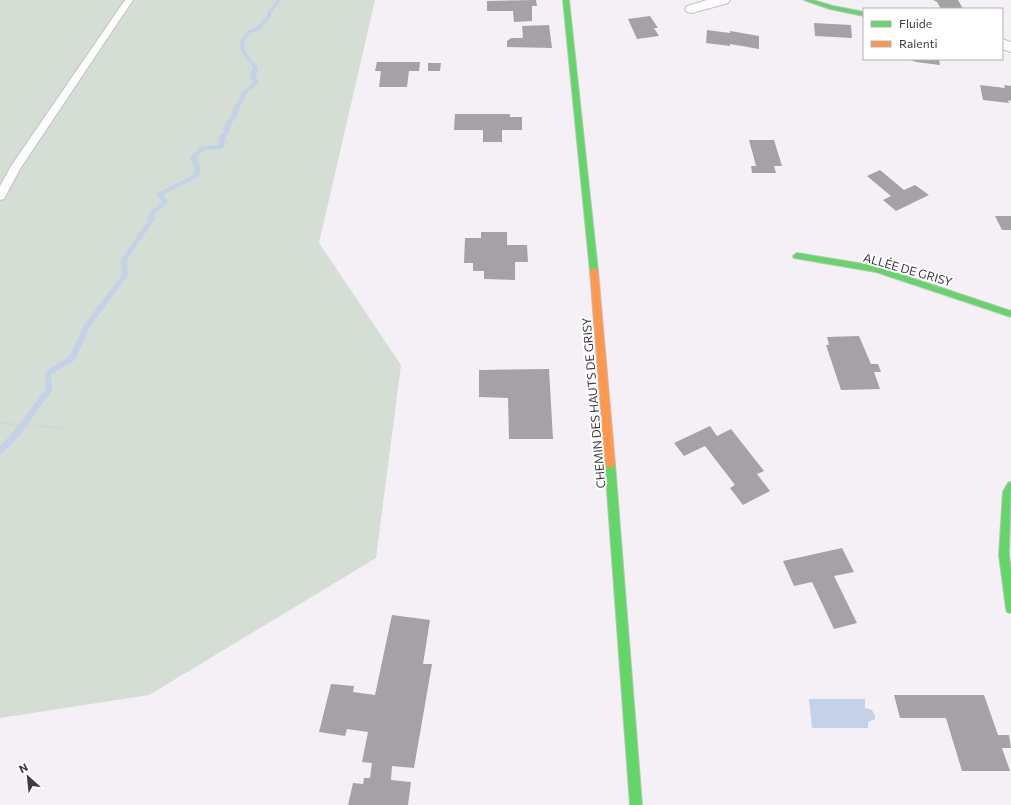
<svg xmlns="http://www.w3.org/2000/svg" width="1011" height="805" font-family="Commissioner,sans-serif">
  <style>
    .green { fill: #d4ded4 }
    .water { fill: #c5d1e7 }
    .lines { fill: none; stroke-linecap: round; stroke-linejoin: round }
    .stream { fill: #c5d1e7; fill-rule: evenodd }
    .building { fill: #a5a2a6 }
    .lane-casing { stroke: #c3c0c4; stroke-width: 2 }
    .street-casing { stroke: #c3c0c4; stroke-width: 2 }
    .fast-casing { stroke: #c3c0c4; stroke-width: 2 }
    .slow-casing { stroke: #c3c0c4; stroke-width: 2 }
    .path-far1 { stroke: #d3d1d4; stroke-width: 2; stroke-dasharray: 1.5 1.5; stroke-linecap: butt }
    .path { stroke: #d3d1d4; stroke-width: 2.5; stroke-dasharray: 2 2; stroke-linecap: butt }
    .lane { fill: #fdfdfe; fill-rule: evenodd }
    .street { fill: #fdfdfe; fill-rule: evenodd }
    .fast { fill: #63d668; fill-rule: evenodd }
    .slow { fill: #ff974d; fill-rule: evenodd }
    .labels { text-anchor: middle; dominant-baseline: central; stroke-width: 4; stroke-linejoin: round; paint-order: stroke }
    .street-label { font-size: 12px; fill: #3e3a40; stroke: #fff }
  </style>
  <rect width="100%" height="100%" fill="#f4f0f6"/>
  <polygon class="green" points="0,0 375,0 319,243 401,365 376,558 149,695 0,718"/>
  <polygon class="water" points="809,699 865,699 865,708 872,710 875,716 875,719 868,722 868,728 812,728"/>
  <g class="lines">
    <polygon class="stream" points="277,0 281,0 271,13 271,17 258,31 253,32 244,40 245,51 258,68 256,77 259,83 247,93 238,111 237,118 232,122 229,129 230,132 225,138 224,147 221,149 204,150 196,158 201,168 198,177 163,195 168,202 159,211 156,212 153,217 155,219 154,220 127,260 128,275 89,328 75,360 51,374 52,390 51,392 20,435 3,453 0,454 0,446 14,431 46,389 45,373 46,371 70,356 84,325 122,275 121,260 149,219 147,217 152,209 156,208 162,202 156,194 157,193 193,175 195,168 190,158 200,147 218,145 219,137 224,132 223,129 228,120 231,117 232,111 242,92 253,83 250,77 253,68 241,51 240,40 249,30 254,29 267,16 267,13"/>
  </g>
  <g class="building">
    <polygon points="536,0 537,6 532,6 532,21 514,22 513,11 487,11 487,1"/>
    <polygon points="933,0 958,0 963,9 941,9 937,2"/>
    <polygon points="650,16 658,28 654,28 659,36 637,39 628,19"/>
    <polygon points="814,23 851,25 852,38 815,36"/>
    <polygon points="549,25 552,48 507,47 507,41 511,38 523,38 522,26"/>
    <polygon points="707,30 730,33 730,31 759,36 759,49 730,44 730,46 706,43"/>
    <polygon points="907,59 939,59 940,65 916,62"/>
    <polygon points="377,62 420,62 419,71 409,71 407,87 379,87 381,71 375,71"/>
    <polygon points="428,63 441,63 440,71 428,71"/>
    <polygon points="980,85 1005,88 1004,85 1011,86 1011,101 1008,100 1009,103 983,100"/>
    <polygon points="455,114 510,114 510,117 522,117 522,130 502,130 502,142 483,142 483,130 454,130"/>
    <polygon points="749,140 774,140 782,166 774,166 776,173 752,173 751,166 756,166"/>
    <polygon points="880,170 904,190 915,185 929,195 896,211 883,200 891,196 867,176"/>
    <polygon points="995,216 1011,216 1011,230 1002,230"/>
    <polygon points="481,232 507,232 507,245 527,245 528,262 515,262 515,280 484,279 484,271 473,271 473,263 464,263 465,238 481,238"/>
    <polygon points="859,336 871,364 878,364 881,372 874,372 880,389 841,390 826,345 829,345 827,337"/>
    <polygon points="549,369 553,439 509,439 508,398 479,397 479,370"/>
    <polygon points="710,426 717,436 731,429 764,471 757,474 770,491 743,505 730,488 735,485 705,446 684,456 674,443"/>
    <polygon points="842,548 854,572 834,576 857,623 834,629 812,582 794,586 783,561"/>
    <polygon points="392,615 430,620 423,664 432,664 414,768 392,766 391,780 411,782 408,805 348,805 353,783 363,784 364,778 370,778 372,763 362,762 368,732 347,729 345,736 319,732 331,684 354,686 353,692 375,695"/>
    <polygon points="894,695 984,695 998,735 1009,735 1011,748 1002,748 1010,771 962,771 946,718 900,718"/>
  </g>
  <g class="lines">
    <g class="lane-casing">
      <polygon id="lane" points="125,0 133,0 20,169 4,199 0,200 0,186 11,166"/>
    </g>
    <g class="street-casing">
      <g id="street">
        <polygon points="707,0 730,0 728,3 692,13 687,12 685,9 687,6"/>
        <polygon points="1002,39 1011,42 1011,52 1002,49"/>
      </g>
    </g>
    <g class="fast-casing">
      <g id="fast">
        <polygon points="563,0 569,0 598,271 594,274 590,271"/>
        <polygon points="804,0 813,0 833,6 864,12 864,16 830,9"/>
        <polygon points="797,253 876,266 1011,311 1011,317 876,272 794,258 793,256"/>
        <polygon points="610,460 613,461 615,464 642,805 630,805 605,464 607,461"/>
        <polygon points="1011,482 1009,555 1011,569 1011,613 1007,612 1006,608 999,555 1003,492 1008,483"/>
      </g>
    </g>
    <g class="slow-casing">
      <polygon id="slow" points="594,268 598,271 615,464 613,467 610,468 607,467 605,464 590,271"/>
    </g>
    <polyline class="path-far1" points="213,137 229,144"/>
    <polyline class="path" points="0,423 63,428"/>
    <use href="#lane" class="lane"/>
    <use href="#street" class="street"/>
    <use href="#fast" class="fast"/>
    <use href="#slow" class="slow"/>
  </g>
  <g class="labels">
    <g class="street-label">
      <text transform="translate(908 269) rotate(16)">ALLÉE DE GRISY</text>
      <text transform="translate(593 403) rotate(-95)">CHEMIN DES HAUTS DE GRISY</text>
    </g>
  </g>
  <rect x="863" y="8" width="140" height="52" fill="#ffffff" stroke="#b2b0b3"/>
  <rect x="871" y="21" width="20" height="6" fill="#63d668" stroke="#b2b0b3"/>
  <text x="899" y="28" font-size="12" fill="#3e3a40">Fluide</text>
  <rect x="871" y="41" width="20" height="6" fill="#ff974d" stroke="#b2b0b3"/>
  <text x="899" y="48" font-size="12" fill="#3e3a40">Ralenti</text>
  <g transform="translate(28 777) rotate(333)" stroke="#ffffff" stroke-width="3" paint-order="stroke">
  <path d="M0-3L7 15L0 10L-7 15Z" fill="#3e3a40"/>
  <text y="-6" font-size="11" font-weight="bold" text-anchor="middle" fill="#3e3a40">N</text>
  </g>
</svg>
